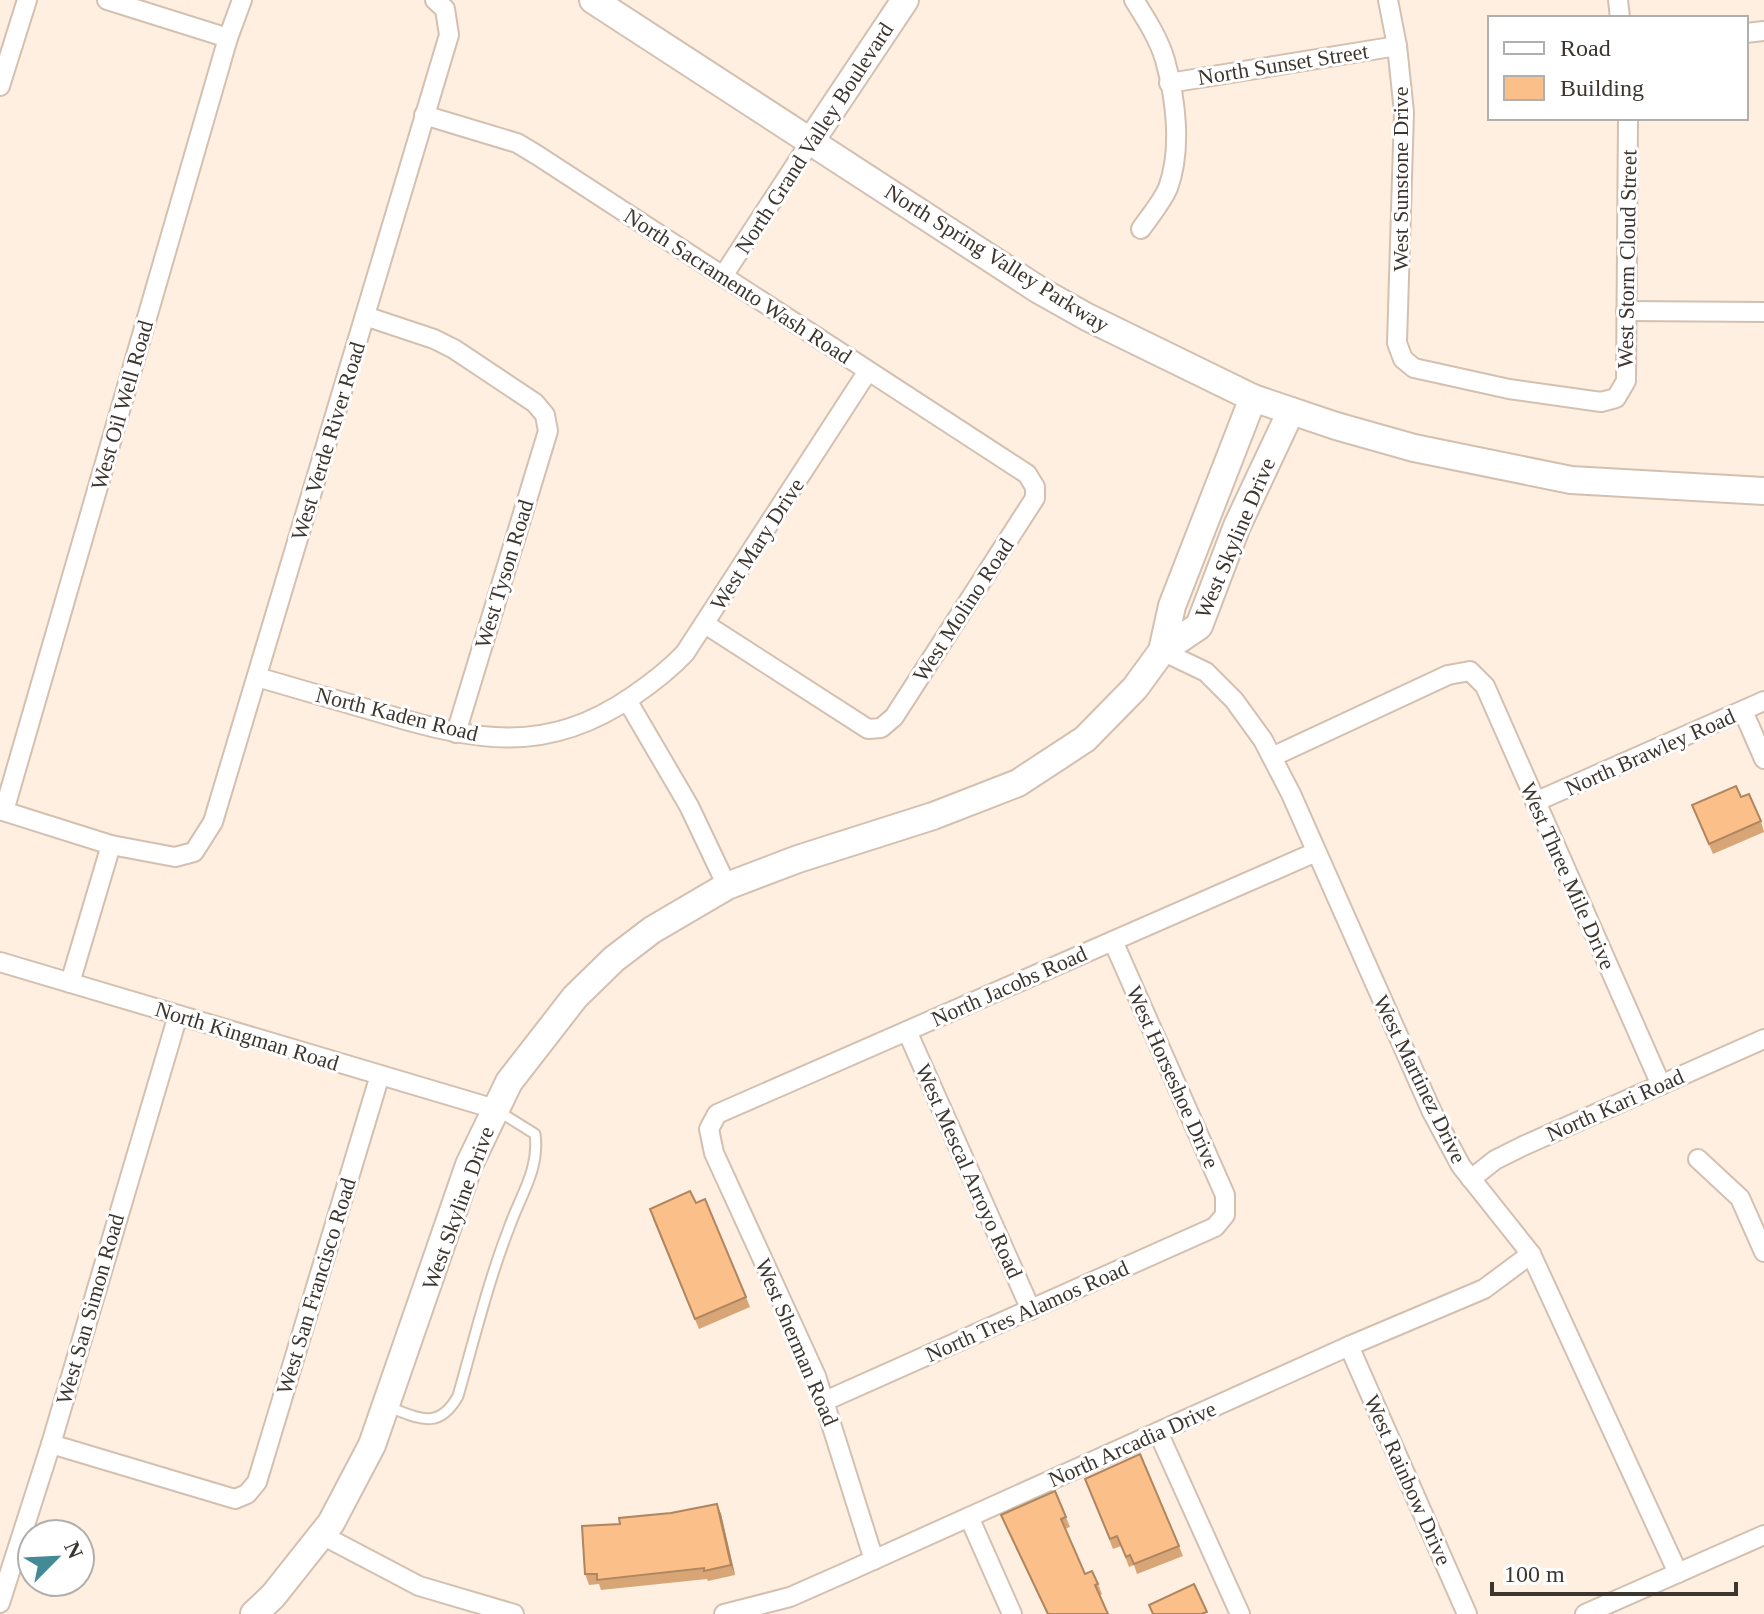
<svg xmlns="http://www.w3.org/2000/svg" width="1764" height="1614" font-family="Georgia,serif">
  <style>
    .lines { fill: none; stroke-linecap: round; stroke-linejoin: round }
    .lane-casing { stroke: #d3c0b0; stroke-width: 13 }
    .street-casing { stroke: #d3c0b0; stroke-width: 22 }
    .secondary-casing { stroke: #d3c0b0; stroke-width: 30 }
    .lane { stroke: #fff; stroke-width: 9 }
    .street { stroke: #fff; stroke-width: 18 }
    .secondary { stroke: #fff; stroke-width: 26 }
    .wall { fill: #d8a576 }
    .shaded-wall { fill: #b08660 }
    .building { fill: #fbc089; stroke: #b08660; stroke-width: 2 }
    .labels { text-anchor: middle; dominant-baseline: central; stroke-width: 6; stroke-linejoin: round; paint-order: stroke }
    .street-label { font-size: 22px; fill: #3d362f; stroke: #fff }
  </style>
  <rect width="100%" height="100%" fill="#ffefe1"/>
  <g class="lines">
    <g class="lane-casing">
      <path id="lane" d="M389 1407C420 1419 439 1430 458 1396 474 1340 488 1282 509 1228 520 1196 540 1169 535 1134L498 1111"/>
    </g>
    <g class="street-casing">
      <g id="street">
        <polyline points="107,0 228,38"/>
        <path d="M1134 0C1146 19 1159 39 1165 60 1176 99 1182 150 1168 188 1162 202 1150 216 1141 229"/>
        <polyline points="1388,0 1397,46 1404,112 1397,343 1403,359 1414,368 1509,389 1601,402 1616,398 1626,381 1628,118"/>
        <polyline points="1618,0 1620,18"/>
        <polyline points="1746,33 1764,31"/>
        <polyline points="1169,83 1397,46"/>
        <polyline points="0,86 27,0"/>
        <polyline points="424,115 517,143 537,155 1027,474 1035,487 1035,498 894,717 881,728 868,729 705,624"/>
        <polyline points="723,276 811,141"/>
        <polyline points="1626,311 1764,312"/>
        <polyline points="365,316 434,339 454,349 535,403 545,415 548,431 456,733"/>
        <polyline points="1162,651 1206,672 1234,700 1263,740 1291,794 1432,1112 1461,1166 1531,1254 1678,1573"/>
        <path d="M257 677C298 689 339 701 381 713 476 741 546 756 633 696 652 683 669 670 685 653L868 371"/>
        <polyline points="627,700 689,806 727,886"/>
        <polyline points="1743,711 1764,759"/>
        <polyline points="1272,757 1448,675 1470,671 1485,686 1661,1085"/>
        <polyline points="1535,802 1764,701"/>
        <polyline points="0,810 111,845 175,857 194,852 213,822 449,35 445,9 435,0"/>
        <polyline points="4,811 228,38 242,0"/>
        <polyline points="0,962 495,1109"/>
        <polyline points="70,983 111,845"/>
        <polyline points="907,1031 1031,1310"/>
        <polyline points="1698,1159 1740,1198 1764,1252"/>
        <polyline points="1471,1179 1495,1160 1523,1146 1764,1039"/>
        <polyline points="1349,1346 1467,1614"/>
        <polyline points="825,1401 1215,1227 1225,1215 1225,1195 1113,941"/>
        <polyline points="1158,1432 1240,1614"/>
        <polyline points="51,1444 235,1499 247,1494 257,1482 380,1075"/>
        <polyline points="969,1517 1012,1614"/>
        <polyline points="322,1535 419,1586 514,1614"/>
        <polyline points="874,1560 816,1376 714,1153 709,1129 717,1114 1316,852"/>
        <polyline points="0,1603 51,1444 178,1015"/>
        <polyline points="724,1614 790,1597 849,1571 1349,1346 1484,1289 1531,1254"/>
        <polyline points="1585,1614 1764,1535"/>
      </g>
    </g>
    <g class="secondary-casing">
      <g id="secondary">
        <polyline points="593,0 1039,290 1087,317 1253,398 1336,426 1414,448 1571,480 1764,491"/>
        <polyline points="811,141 905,0"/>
        <polyline points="1162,651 1172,606 1253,398"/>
        <polyline points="254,1614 273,1596 331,1523 372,1445 469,1165 509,1082 575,997 614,959 652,930 727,886 798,859 933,816 1018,783 1085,739 1135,688 1162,651 1199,626 1237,526 1291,411"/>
      </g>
    </g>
    <use href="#lane" class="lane"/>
    <use href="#street" class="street"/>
    <use href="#secondary" class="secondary"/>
  </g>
  <g class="wall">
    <polygon points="1741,797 1761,821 1764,832 1713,854 1692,805"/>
    <polygon points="696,1203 746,1297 750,1307 699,1329 653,1219"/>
    <polygon points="1085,1479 1179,1546 1183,1556 1137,1574 1134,1565 1129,1567 1121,1546 1113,1549"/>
    <polygon points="717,1504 721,1514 735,1575 708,1581 707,1579 601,1590 599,1584 589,1585 585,1574 671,1513"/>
    <polygon points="1001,1515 1066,1517 1070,1527 1065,1529 1085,1574 1098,1584 1102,1594 1100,1595 1108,1614 1047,1614"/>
  </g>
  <polygon class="shaded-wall" points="717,1504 721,1514 735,1575 731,1565"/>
  <g class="building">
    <polygon points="1736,786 1741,797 1749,794 1761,821 1709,844 1692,805"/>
    <polygon points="690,1191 696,1203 705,1199 746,1297 695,1319 650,1209"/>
    <polygon points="1140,1454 1179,1546 1134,1564 1130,1555 1126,1557 1117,1536 1110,1539 1085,1479"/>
    <polygon points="1055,1491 1066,1517 1061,1519 1085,1574 1092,1571 1098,1584 1095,1585 1108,1614 1048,1614 1001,1515"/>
    <polygon points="717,1504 731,1565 704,1571 704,1568 597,1580 597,1574 585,1574 582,1526 620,1524 619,1518 671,1513"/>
    <polygon points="1194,1584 1207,1612 1201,1614 1153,1614 1149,1605"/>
  </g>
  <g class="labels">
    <g class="street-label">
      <text transform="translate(1283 64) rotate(-9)">North Sunset Street</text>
      <text transform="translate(814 138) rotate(-57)">North Grand Valley Boulevard</text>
      <text transform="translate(1400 179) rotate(-90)">West Sunstone Drive</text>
      <text transform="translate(997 258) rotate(32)">North Spring Valley Parkway</text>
      <text transform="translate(1627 259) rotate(-89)">West Storm Cloud Street</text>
      <text transform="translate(738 286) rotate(33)">North Sacramento Wash Road</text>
      <text transform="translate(122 405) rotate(-74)">West Oil Well Road</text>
      <text transform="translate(328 441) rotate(-73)">West Verde River Road</text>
      <text transform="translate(1235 538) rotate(-67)">West Skyline Drive</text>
      <text transform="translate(757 544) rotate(-57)">West Mary Drive</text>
      <text transform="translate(504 574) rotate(-73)">West Tyson Road</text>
      <text transform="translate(963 610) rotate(-57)">West Molino Road</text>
      <text transform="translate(397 714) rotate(14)">North Kaden Road</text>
      <text transform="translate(1650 752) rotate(-24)">North Brawley Road</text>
      <text transform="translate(1568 876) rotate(66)">West Three Mile Drive</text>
      <text transform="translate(1009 986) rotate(-24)">North Jacobs Road</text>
      <text transform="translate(247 1036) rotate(17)">North Kingman Road</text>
      <text transform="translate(1173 1077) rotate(66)">West Horseshoe Drive</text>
      <text transform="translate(1420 1079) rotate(64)">West Martinez Drive</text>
      <text transform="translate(1615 1105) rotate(-24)">North Kari Road</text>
      <text transform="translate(969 1171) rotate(66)">West Mescal Arroyo Road</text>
      <text transform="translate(458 1208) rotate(-70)">West Skyline Drive</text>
      <text transform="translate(316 1286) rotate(-73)">West San Francisco Road</text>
      <text transform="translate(90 1309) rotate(-74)">West San Simon Road</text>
      <text transform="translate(1027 1311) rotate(-24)">North Tres Alamos Road</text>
      <text transform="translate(797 1342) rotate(67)">West Sherman Road</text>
      <text transform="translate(1132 1444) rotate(-24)">North Arcadia Drive</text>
      <text transform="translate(1408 1480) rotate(66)">West Rainbow Drive</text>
    </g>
  </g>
  <rect x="1488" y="16" width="260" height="104" fill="#ffffff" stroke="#b1afac" stroke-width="2"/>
  <rect x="1504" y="42" width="40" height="12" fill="#ffffff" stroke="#b1afac" stroke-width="2"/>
  <text x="1560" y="56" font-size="24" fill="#3d362f">Road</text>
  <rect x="1504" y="76" width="40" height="24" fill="#fbc089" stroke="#b1afac" stroke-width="2"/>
  <text x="1560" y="96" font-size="24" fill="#3d362f">Building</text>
  <g transform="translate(56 1558) rotate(66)"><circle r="38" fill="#ffffff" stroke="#b1afac" stroke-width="2"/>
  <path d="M0-6L14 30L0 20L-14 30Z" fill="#448996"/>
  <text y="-12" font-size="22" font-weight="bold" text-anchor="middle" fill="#3d362f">N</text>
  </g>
  <path d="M1492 1582v12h244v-12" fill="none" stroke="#3d362f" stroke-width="4"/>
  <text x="1504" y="1582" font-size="24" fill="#3d362f" stroke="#ffffff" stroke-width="6" paint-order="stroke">100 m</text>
</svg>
